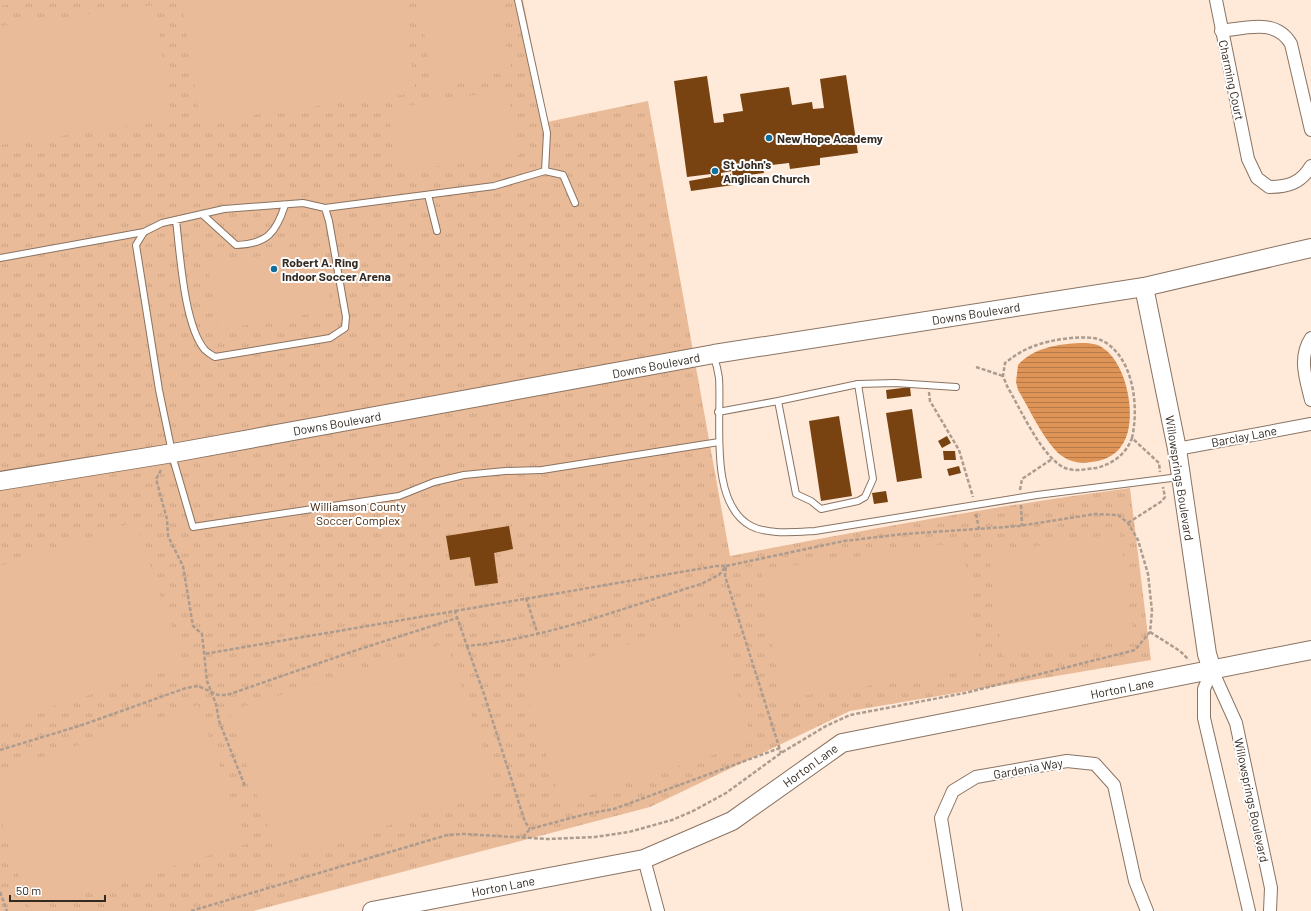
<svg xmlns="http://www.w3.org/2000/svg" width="1311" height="911" font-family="Barlow,sans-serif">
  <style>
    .park { fill: url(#park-tufts) }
    .garden { fill: #eabb98 }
    .water { fill: url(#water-rules) }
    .building { fill: #784311 }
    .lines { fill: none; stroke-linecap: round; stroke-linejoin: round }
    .lane-casing { stroke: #8a7362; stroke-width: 8 }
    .street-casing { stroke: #8a7362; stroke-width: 14 }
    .secondary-casing { stroke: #8a7362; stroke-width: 20 }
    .path { stroke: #ac9c8f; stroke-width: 2.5; stroke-dasharray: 4 2; stroke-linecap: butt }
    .lane { stroke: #fff; stroke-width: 6 }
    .street { stroke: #fff; stroke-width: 12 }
    .secondary { stroke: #fff; stroke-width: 18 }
    .poi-dot { fill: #116d9c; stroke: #fff; stroke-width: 1.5 }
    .labels { text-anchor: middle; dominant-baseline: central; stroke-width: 4; stroke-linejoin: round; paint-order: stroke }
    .street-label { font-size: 12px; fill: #332a22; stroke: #fff }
    .poi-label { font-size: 12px; font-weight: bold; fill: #332a22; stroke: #fff; text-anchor: start }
    .park-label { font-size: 12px; fill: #44260b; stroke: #fff }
  </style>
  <defs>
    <pattern id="park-tufts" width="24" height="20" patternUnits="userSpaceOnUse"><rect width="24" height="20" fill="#eabb98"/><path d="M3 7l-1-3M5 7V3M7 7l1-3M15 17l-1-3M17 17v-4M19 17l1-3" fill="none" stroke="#c9a183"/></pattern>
    <pattern id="water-rules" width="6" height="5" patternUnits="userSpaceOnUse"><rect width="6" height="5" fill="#df9457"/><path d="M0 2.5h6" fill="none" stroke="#b57948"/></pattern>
  </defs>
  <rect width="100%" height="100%" fill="#ffeada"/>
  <path class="park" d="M0 0H523L547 122 648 101 730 556C863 530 995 506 1130 488L1151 660 850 711 650 807 253 911H0Z"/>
  <g class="garden">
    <polygon points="0,0 35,0 0,6"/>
    <polygon points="182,0 405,0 415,93 200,122"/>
    <polygon points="419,0 498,0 511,70 433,89"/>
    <polygon points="155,5 170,120 0,145 0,26"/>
    <polygon points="507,90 519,155 399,172 388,109"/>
    <polygon points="320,246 332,310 219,330 207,265"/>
    <polygon points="135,522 184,664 0,724 0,566"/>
    <polygon points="1120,533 1134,637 1003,656 989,553"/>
    <polygon points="962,542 981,669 781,699 761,570"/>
    <polygon points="712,616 753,742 562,804 522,680"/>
    <polygon points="446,643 498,789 279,862 229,711"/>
    <polygon points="198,705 247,844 30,910 0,817 0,771"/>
  </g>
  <path class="water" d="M1080 343C1088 343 1096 343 1103 348 1128 364 1140 426 1120 448 1113 457 1102 461 1091 462 1080 464 1070 462 1062 456 1046 445 1029 408 1018 390L1016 382 1018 365C1033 348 1058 344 1080 343Z"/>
  <g class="building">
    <polygon points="846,75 858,153 820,158 820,165 790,169 789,163 763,166 764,173 733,177 732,171 721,173 721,176 731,174 733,185 691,191 689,181 711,177 711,174 687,177 674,81 707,76 714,123 724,122 723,114 743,111 740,94 789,87 792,105 812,102 813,109 824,108 820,79"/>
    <polygon points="910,387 911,396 887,399 886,390"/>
    <polygon points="912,409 922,478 897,482 886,413"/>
    <polygon points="839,416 852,496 821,501 809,421"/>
    <polygon points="947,436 951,443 942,448 938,441"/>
    <polygon points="943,451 955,451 956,460 944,460"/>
    <polygon points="959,466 961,473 949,476 947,469"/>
    <polygon points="886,491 888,502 874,504 872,493"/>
    <polygon points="509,526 513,549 494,553 498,583 475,586 470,557 450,560 446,536"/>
  </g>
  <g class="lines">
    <g class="lane-casing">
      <g id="lane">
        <polyline points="545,171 563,175 575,203"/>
        <polyline points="428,195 437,231"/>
        <polyline points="325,208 494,186 545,171 547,133 518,0"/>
        <path d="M202 214 236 245C267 244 276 233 285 205"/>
        <path d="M176 220C180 253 184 326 205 350 208 353 212 355 215 357L330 338 345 328 346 317 329 221 325 208 303 203 224 209 162 223 144 232 136 245 159 390 174 462 193 527 399 496 434 482 464 475 505 471 542 470 719 442"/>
        <polyline points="0,258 144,232"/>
        <path d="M714 357C716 363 718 371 719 378 722 419 708 503 751 526 768 535 797 532 815 531L1037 495 1179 477"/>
        <polyline points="858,384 895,383 956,387"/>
        <polyline points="718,412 778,401 796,494 811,501 821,509 858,501 865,497 873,479 858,384 778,401"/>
      </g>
    </g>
    <g class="street-casing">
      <g id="street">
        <path d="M1216 0 1248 159 1257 178 1269 187C1288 187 1301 183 1311 166"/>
        <path d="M1221 31C1246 28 1276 18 1291 44L1311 130"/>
        <path d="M1311 338C1298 358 1306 379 1311 400"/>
        <polyline points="1177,449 1311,424"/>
        <polyline points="1212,670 1236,723 1271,888 1270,911"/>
        <polyline points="1212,670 1204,689 1204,718 1249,911"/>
        <polyline points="644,859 658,911"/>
        <polyline points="956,911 941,818 953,791 976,777 1067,761 1095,764 1114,785 1135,881 1147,911"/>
      </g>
    </g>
    <g class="secondary-casing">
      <g id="secondary">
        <polyline points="1144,287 1177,449 1207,654 1212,670"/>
        <polyline points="0,481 173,453 714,354 1144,287 1311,248"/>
        <polyline points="372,911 644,859 732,821 842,743 1311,650"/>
      </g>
    </g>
    <g class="path">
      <polyline points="976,367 1003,376"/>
      <polyline points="929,392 930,401 959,450 973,497"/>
      <path d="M1132 438C1139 407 1134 358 1103 341 1089 333 1049 340 1034 346 1023 350 1014 356 1005 363L1003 376 1007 386C1020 408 1042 458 1065 468 1075 472 1086 469 1096 468 1113 464 1126 454 1132 438L1159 463 1160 472"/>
      <polyline points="161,470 156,479 167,519 168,536 183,566 193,626 202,634 207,681 216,704 219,721 245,786"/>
      <polyline points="1020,490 1022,479 1052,459"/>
      <polyline points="1021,505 1022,526"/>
      <polyline points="976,514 979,529"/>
      <polyline points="1128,523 1162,501 1165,497 1163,487"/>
      <polyline points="526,598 538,635"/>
      <polyline points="455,611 716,566 726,566 725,576 781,753"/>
      <polyline points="1150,632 1180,651 1189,660"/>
      <polyline points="467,646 485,697 525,822 530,829"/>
      <polyline points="0,750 82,725 186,688 198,686 218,695 227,695 357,650 457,618"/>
      <polyline points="523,837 530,829 586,814 614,809 780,748"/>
      <polyline points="0,892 7,911"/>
      <path d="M191 911 447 835 464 834 547 839 595 837 629 832 672 820 693 811 726 793 781 753 826 726 850 715 965 693 1135 650 1150 632 1152 611 1148 574 1138 540 1128 523 1118 515 1095 514 1019 526 904 534 844 541 726 566 719 575 701 584C623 608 548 638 467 646L455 611 204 654"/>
    </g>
    <use href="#lane" class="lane"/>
    <use href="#street" class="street"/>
    <use href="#secondary" class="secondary"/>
  </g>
  <g class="poi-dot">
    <circle cx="769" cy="138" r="4"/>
    <circle cx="715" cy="171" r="4"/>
    <circle cx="274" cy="269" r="4"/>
  </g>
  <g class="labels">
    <g class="street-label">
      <text transform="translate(1232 80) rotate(78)">Charming Court</text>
      <text transform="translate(976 313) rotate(-9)">Downs Boulevard</text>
      <text transform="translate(656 365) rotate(-11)">Downs Boulevard</text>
      <text transform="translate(337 423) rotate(-10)">Downs Boulevard</text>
      <text transform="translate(1244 436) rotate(-11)">Barclay Lane</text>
      <text transform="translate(1180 478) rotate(81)">Willowsprings Boulevard</text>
      <text transform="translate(1122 688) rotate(-11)">Horton Lane</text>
      <text transform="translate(810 765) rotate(-36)">Horton Lane</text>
      <text transform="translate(1028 768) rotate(-10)">Gardenia Way</text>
      <text transform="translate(1252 800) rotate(78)">Willowsprings Boulevard</text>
      <text transform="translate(503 886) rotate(-11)">Horton Lane</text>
    </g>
    <g class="poi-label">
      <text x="777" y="138">New Hope Academy</text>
      <text x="723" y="164">St John's<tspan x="723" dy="14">Anglican Church</tspan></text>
      <text x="282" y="262">Robert A. Ring<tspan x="282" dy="14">Indoor Soccer Arena</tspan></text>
    </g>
    <g class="park-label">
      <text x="358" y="506">Williamson County<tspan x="358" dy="14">Soccer Complex</tspan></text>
    </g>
  </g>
  <path d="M10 895v6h95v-6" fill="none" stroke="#332a22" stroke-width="2"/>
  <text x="16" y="895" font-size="12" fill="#332a22" stroke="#ffffff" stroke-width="3" paint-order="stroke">50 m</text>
</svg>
